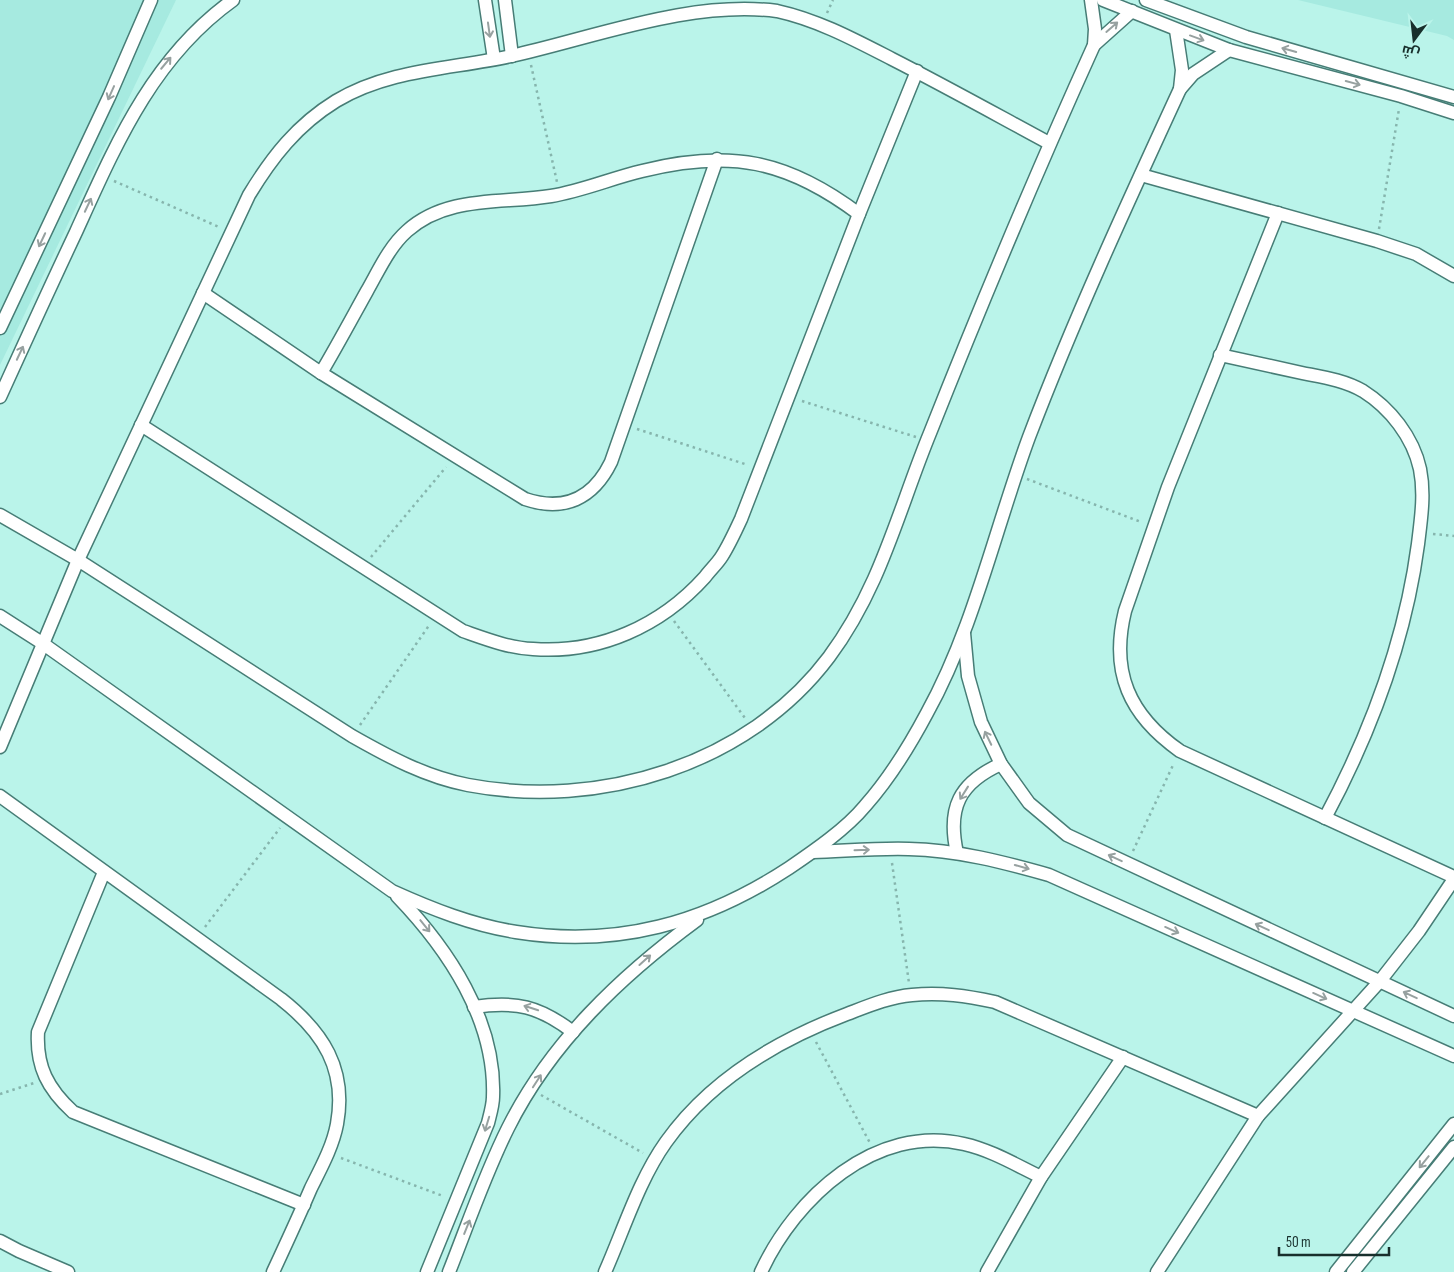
<svg xmlns="http://www.w3.org/2000/svg" width="1454" height="1272" font-family="'Sofia Sans Condensed',Cairo,sans-serif">
  <style>
    .built { fill: #a6eae0 }
    .lines { fill: none; stroke-linecap: round; stroke-linejoin: round }
    .minor-casing { stroke: #477d76; stroke-width: 15 }
    .path { stroke: #86b5ad; stroke-width: 2.5; stroke-dasharray: 2.5 4; stroke-linecap: butt }
    .minor { stroke: #fff; stroke-width: 12 }
    .oneway { stroke: #97a1a0 }
  </style>
  <rect width="100%" height="100%" fill="#baf4ea"/>
  <g class="built">
    <polygon points="0,0 176,0 0,365"/>
    <polygon points="1298,0 1454,0 1454,40 1447,36"/>
  </g>
  <g class="lines">
    <g class="minor-casing">
      <g id="minor">
        <polyline points="485,0 494,59"/>
        <polyline points="505,0 512,56"/>
        <polyline points="1103,0 1229,50 1401,96 1454,113"/>
        <polyline points="1146,0 1246,37 1454,97"/>
        <polyline points="1094,45 1132,11"/>
        <polyline points="1180,89 1193,74 1229,50"/>
        <polyline points="1141,175 1377,241 1416,254 1454,276"/>
        <path d="M1278 213 1168 487 1125 611C1110 672 1129 715 1180 751L1454 877"/>
        <path d="M203 293 321 373 525 499C564 512 593 499 611 462L717 159"/>
        <polyline points="0,328 109,97 151,0"/>
        <path d="M1220 355C1247 361 1274 367 1302 373 1322 377 1344 380 1363 391 1390 408 1413 437 1420 469 1425 494 1421 519 1418 544 1405 642 1371 732 1325 818"/>
        <path d="M321 373C337 346 352 318 367 291 379 270 389 247 407 231 447 195 502 204 551 196 582 191 612 178 642 171 730 149 787 160 859 214"/>
        <path d="M0 397C25 342 50 287 76 232 116 144 152 58 233 0"/>
        <path d="M141 425 463 631C486 639 509 648 533 649 599 654 661 626 705 577 710 570 717 564 722 556 729 545 735 532 741 519L859 214 917 71"/>
        <path d="M0 515 78 560 352 736C389 757 426 777 468 785 599 810 748 765 829 657 881 587 898 511 930 433 982 302 1036 173 1094 45L1095 29 1091 0"/>
        <path d="M0 616 42 643 392 891C432 909 472 925 516 932 617 948 705 923 789 868 814 851 846 829 865 806 889 779 910 745 927 713 974 628 995 529 1029 437 1074 319 1127 204 1180 89L1182 70 1176 30"/>
        <polyline points="964,633 968,676 981,722 1001,764 1029,803 1067,835 1454,1016"/>
        <path d="M0 747 78 560 249 195C272 157 297 125 336 101 389 69 452 69 511 56 596 37 690 0 777 11 818 20 855 40 892 59 945 86 997 115 1049 143"/>
        <path d="M0 796 281 999C323 1032 347 1069 337 1124 333 1146 321 1168 311 1188 299 1216 286 1244 273 1272"/>
        <path d="M813 852C845 851 877 848 909 849 957 850 1003 862 1049 875L1454 1056"/>
        <path d="M957 853C947 808 959 783 1001 764"/>
        <path d="M104 872 38 1032C36 1067 48 1089 73 1112L304 1205"/>
        <path d="M397 896C448 949 496 1020 493 1097 493 1105 490 1115 488 1123L427 1272"/>
        <path d="M474 1007C516 1001 539 1006 573 1032"/>
        <polyline points="0,1241 19,1251 68,1272"/>
        <path d="M449 1272C468 1224 485 1174 508 1128 551 1042 621 976 697 920"/>
        <path d="M605 1272C624 1229 639 1180 666 1142 710 1080 778 1040 847 1014 868 1006 889 997 912 995 941 992 967 996 995 1002L1258 1116"/>
        <path d="M761 1272C795 1198 876 1123 964 1144 991 1150 1016 1165 1041 1177"/>
        <polyline points="987,1272 1041,1177 1123,1057"/>
        <polyline points="1157,1272 1258,1116 1380,981 1419,931 1454,879"/>
        <polyline points="1336,1272 1454,1124"/>
        <polyline points="1353,1272 1454,1147"/>
      </g>
    </g>
    <g class="path">
      <polyline points="827,13 833,0"/>
      <polyline points="531,65 557,182"/>
      <polyline points="114,181 219,227"/>
      <polyline points="1379,229 1399,109"/>
      <polyline points="802,401 916,437"/>
      <polyline points="637,429 748,465"/>
      <polyline points="1027,479 1141,522"/>
      <polyline points="1433,534 1454,536"/>
      <polyline points="371,557 446,467"/>
      <polyline points="674,621 745,718"/>
      <polyline points="360,725 430,624"/>
      <polyline points="1133,851 1174,763"/>
      <polyline points="892,863 909,983"/>
      <polyline points="205,927 280,828"/>
      <polyline points="816,1042 870,1143"/>
      <polyline points="0,1094 34,1083"/>
      <polyline points="541,1095 643,1153"/>
      <polyline points="341,1158 443,1196"/>
    </g>
    <use href="#minor" class="minor"/>
  </g>
  <defs><path id="oneway-shaft" d="M-6 0H5M1.5-3L5.5 0L1.5 3" fill="none" stroke-width="1.6" stroke-linecap="round" stroke-linejoin="round" transform="scale(1.25)"/></defs>
  <g class="oneway">
    <use href="#oneway-shaft" transform="translate(1112 27) rotate(-41)"/>
    <use href="#oneway-shaft" transform="translate(489 30) rotate(82)"/>
    <use href="#oneway-shaft" transform="translate(1197 38) rotate(20)"/>
    <use href="#oneway-shaft" transform="translate(1289 50) rotate(-164)"/>
    <use href="#oneway-shaft" transform="translate(166 63) rotate(-50)"/>
    <use href="#oneway-shaft" transform="translate(1353 83) rotate(15)"/>
    <use href="#oneway-shaft" transform="translate(111 93) rotate(114)"/>
    <use href="#oneway-shaft" transform="translate(88 205) rotate(-65)"/>
    <use href="#oneway-shaft" transform="translate(42 240) rotate(115)"/>
    <use href="#oneway-shaft" transform="translate(20 353) rotate(-65)"/>
    <use href="#oneway-shaft" transform="translate(988 738) rotate(-116)"/>
    <use href="#oneway-shaft" transform="translate(964 793) rotate(122)"/>
    <use href="#oneway-shaft" transform="translate(862 850) rotate(-2)"/>
    <use href="#oneway-shaft" transform="translate(1115 858) rotate(-155)"/>
    <use href="#oneway-shaft" transform="translate(1022 867) rotate(16)"/>
    <use href="#oneway-shaft" transform="translate(425 926) rotate(51)"/>
    <use href="#oneway-shaft" transform="translate(1262 927) rotate(-155)"/>
    <use href="#oneway-shaft" transform="translate(1172 930) rotate(24)"/>
    <use href="#oneway-shaft" transform="translate(645 960) rotate(-42)"/>
    <use href="#oneway-shaft" transform="translate(1410 995) rotate(-155)"/>
    <use href="#oneway-shaft" transform="translate(1320 996) rotate(24)"/>
    <use href="#oneway-shaft" transform="translate(531 1008) rotate(-162)"/>
    <use href="#oneway-shaft" transform="translate(537 1081) rotate(-57)"/>
    <use href="#oneway-shaft" transform="translate(487 1124) rotate(107)"/>
    <use href="#oneway-shaft" transform="translate(1424 1162) rotate(129)"/>
    <use href="#oneway-shaft" transform="translate(467 1227) rotate(-68)"/>
  </g>
  <g transform="translate(1414 40) rotate(195)" stroke="#baf4ea" stroke-width="4" paint-order="stroke">
  <path d="M0-4L9 19L0 12L-9 19Z" fill="#182f2c"/>
  <text y="-8" font-size="14" font-weight="bold" text-anchor="middle" fill="#182f2c">ش</text>
  </g>
  <path d="M1279 1247v8h110v-8" fill="none" stroke="#182f2c" stroke-width="2.5"/>
  <text x="1286" y="1247" font-size="15" fill="#182f2c" stroke="#baf4ea" stroke-width="4" paint-order="stroke">50 m</text>
</svg>
